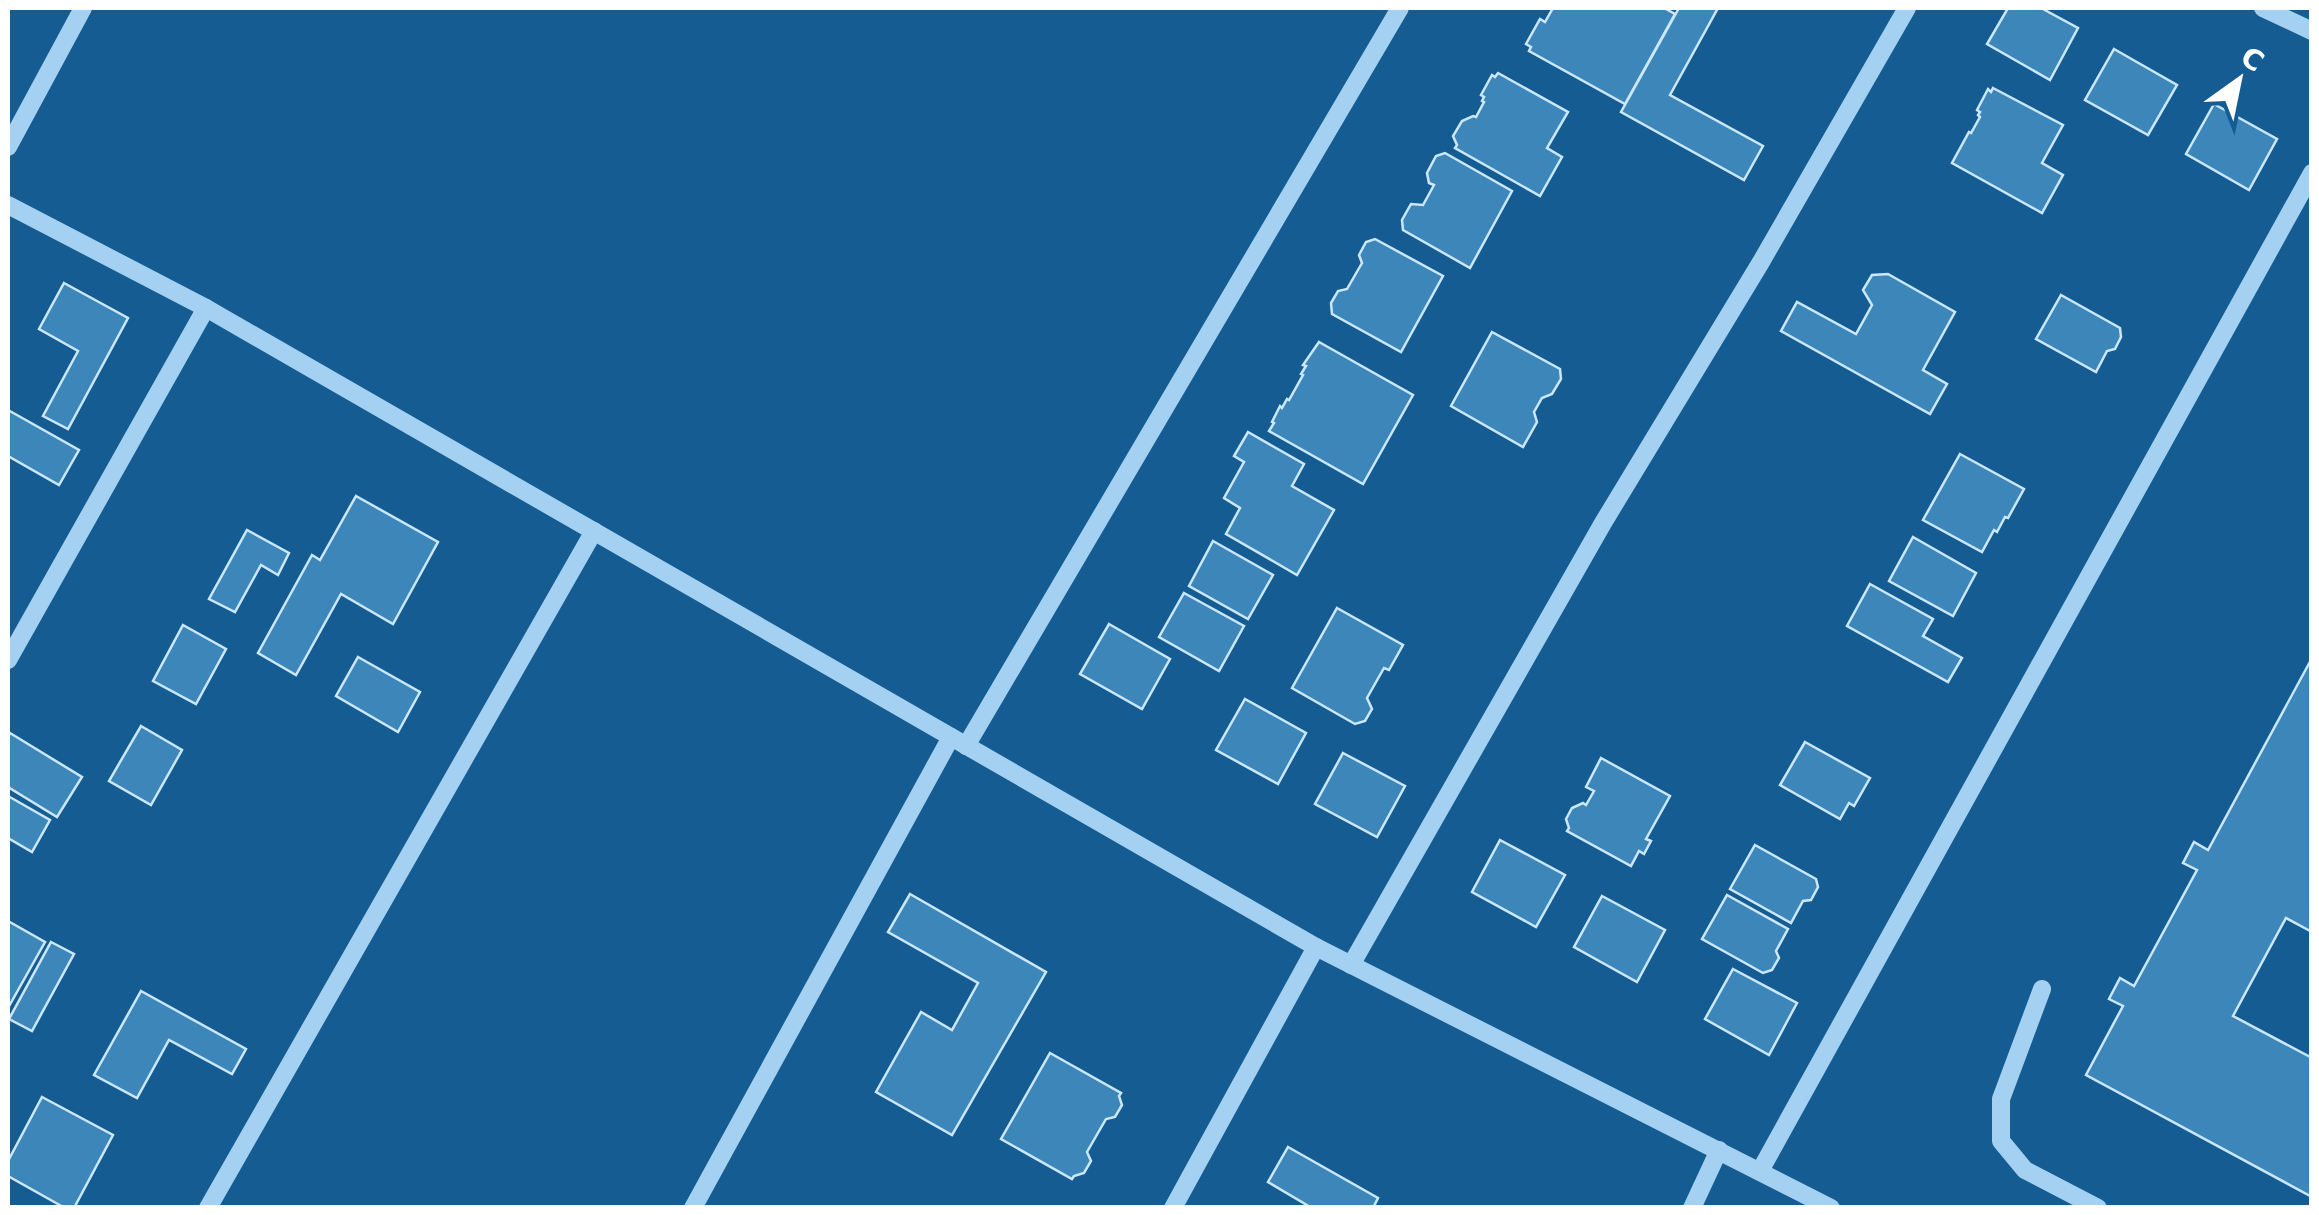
<svg xmlns="http://www.w3.org/2000/svg" width="2319" height="1215" font-family="'DejaVu Sans',sans-serif">
  <style>
    .building { fill: #3d86ba; stroke: #cbe7fc; stroke-width: 2.5 }
    .lines { fill: none; stroke-linecap: round; stroke-linejoin: round }
    .minor { stroke: #a4d1f1; stroke-width: 18 }
  </style>
  <rect width="100%" height="100%" fill="#155c93"/>
  <g class="building">
    <polygon points="1553,8 1664,8 1675,14 1625,104 1529,51 1531,47 1526,44 1540,19 1545,22"/>
    <polygon points="1679,8 1718,8 1670,95 1763,146 1744,180 1621,112"/>
    <polygon points="2008,8 2041,8 2078,28 2050,80 1987,44"/>
    <polygon points="2114,49 2177,85 2148,135 2085,100"/>
    <polygon points="1498,73 1568,112 1547,148 1562,157 1540,196 1455,148 1457,145 1453,136 1462,121 1473,116 1476,117 1484,102 1482,101 1484,97 1481,95 1492,75 1495,77"/>
    <polygon points="1993,88 2063,125 2042,163 2063,175 2042,213 1952,163 1969,132 1971,133 1980,117 1978,115 1980,112 1977,110 1988,89 1991,92"/>
    <polygon points="2214,104 2277,139 2249,190 2186,154"/>
    <polygon points="1445,153 1512,191 1470,268 1403,230 1402,220 1411,204 1423,205 1434,185 1429,183 1427,173 1436,156"/>
    <polygon points="1375,239 1443,276 1401,352 1332,314 1331,303 1338,291 1347,289 1362,263 1359,255 1366,242"/>
    <polygon points="1888,274 1955,312 1923,370 1947,384 1930,414 1781,331 1797,302 1856,334 1872,305 1863,290 1872,275"/>
    <polygon points="64,283 128,318 68,429 43,416 78,351 39,329"/>
    <polygon points="2061,295 2120,328 2121,337 2115,349 2107,351 2096,372 2036,339"/>
    <polygon points="1492,332 1560,369 1561,379 1552,394 1542,398 1534,412 1537,422 1523,447 1451,406"/>
    <polygon points="1319,342 1413,395 1363,484 1269,431 1274,423 1272,422 1280,406 1282,408 1287,399 1289,400 1303,375 1301,374 1306,366 1303,365"/>
    <polygon points="8,410 79,450 59,485 8,456"/>
    <polygon points="1248,432 1304,464 1292,486 1334,510 1297,575 1226,534 1240,508 1224,498 1244,462 1234,456"/>
    <polygon points="1960,454 2024,489 2008,518 2005,517 1997,532 1994,530 1982,552 1923,520"/>
    <polygon points="356,496 438,542 393,624 341,594 296,675 258,653 312,555 320,560"/>
    <polygon points="247,530 289,553 278,575 261,565 235,612 209,599"/>
    <polygon points="1913,537 1976,573 1953,616 1889,581"/>
    <polygon points="1213,541 1273,575 1248,619 1189,586"/>
    <polygon points="1870,584 1933,619 1923,636 1962,658 1948,682 1847,626"/>
    <polygon points="1184,593 1244,626 1219,671 1159,637"/>
    <polygon points="1337,608 1403,645 1389,670 1384,668 1367,698 1372,709 1365,721 1355,724 1292,688"/>
    <polygon points="1109,624 1170,659 1142,709 1080,674"/>
    <polygon points="183,625 226,649 196,704 153,681"/>
    <polygon points="358,657 420,692 398,732 336,696"/>
    <polygon points="2312,658 2312,932 2286,918 2233,1016 2312,1058 2312,1197 2086,1075 2123,1006 2109,999 2120,978 2134,986 2197,870 2183,863 2194,842 2208,850"/>
    <polygon points="1245,699 1306,733 1278,784 1216,750"/>
    <polygon points="141,726 182,750 151,805 109,781"/>
    <polygon points="10,733 82,777 57,817 8,787 8,738"/>
    <polygon points="1805,742 1870,778 1854,806 1849,803 1840,819 1780,785"/>
    <polygon points="1343,753 1405,786 1377,837 1315,804"/>
    <polygon points="1601,758 1670,796 1646,839 1651,841 1644,854 1639,851 1631,866 1567,831 1569,828 1566,819 1572,808 1583,803 1586,805 1594,791 1586,787"/>
    <polygon points="8,796 50,820 32,852 8,838"/>
    <polygon points="1500,840 1565,875 1536,927 1472,892"/>
    <polygon points="1755,845 1816,879 1818,887 1811,900 1803,901 1791,923 1730,889"/>
    <polygon points="910,894 1046,972 952,1135 876,1092 921,1012 952,1030 978,983 888,932"/>
    <polygon points="1727,895 1788,929 1776,951 1779,958 1772,970 1763,973 1702,939"/>
    <polygon points="1602,896 1665,930 1637,982 1574,947"/>
    <polygon points="8,921 45,942 8,1008"/>
    <polygon points="51,942 74,954 32,1031 9,1019"/>
    <polygon points="1733,969 1797,1003 1769,1055 1705,1019"/>
    <polygon points="141,991 246,1049 232,1074 169,1040 137,1098 94,1075"/>
    <polygon points="1050,1053 1121,1093 1119,1096 1122,1105 1115,1117 1106,1119 1087,1152 1091,1161 1084,1173 1074,1176 1072,1179 1001,1139"/>
    <polygon points="42,1097 113,1135 74,1208 65,1208 8,1176 8,1161"/>
    <polygon points="1288,1147 1378,1198 1373,1208 1312,1208 1268,1182"/>
  </g>
  <g class="lines">
    <g class="minor">
      <polyline points="2263,8 2312,31"/>
      <polyline points="8,147 83,8"/>
      <polyline points="8,205 206,308 1316,947 1831,1208"/>
      <polyline points="8,660 206,308"/>
      <polyline points="966,746 1400,8"/>
      <polyline points="1351,965 1603,523 1761,262 1907,8"/>
      <polyline points="2042,989 2001,1099 2001,1141 2025,1170 2098,1208"/>
      <polyline points="1760,1171 2312,173"/>
      <polyline points="208,1208 594,531"/>
      <polyline points="693,1208 951,737"/>
      <polyline points="1173,1208 1316,947"/>
      <polyline points="1692,1208 1719,1150"/>
    </g>
  </g>
  <rect width="2319" height="1215" fill="none" stroke="#ffffff" stroke-width="20"/>
  <g transform="translate(2239 80) rotate(33)" stroke="#155c93" stroke-width="8" paint-order="stroke">
  <path d="M0-8L18 38L0 25L-18 38Z" fill="#ffffff"/>
  <text y="-15" font-size="28" font-weight="bold" text-anchor="middle" fill="#ffffff">С</text>
  </g>
</svg>
